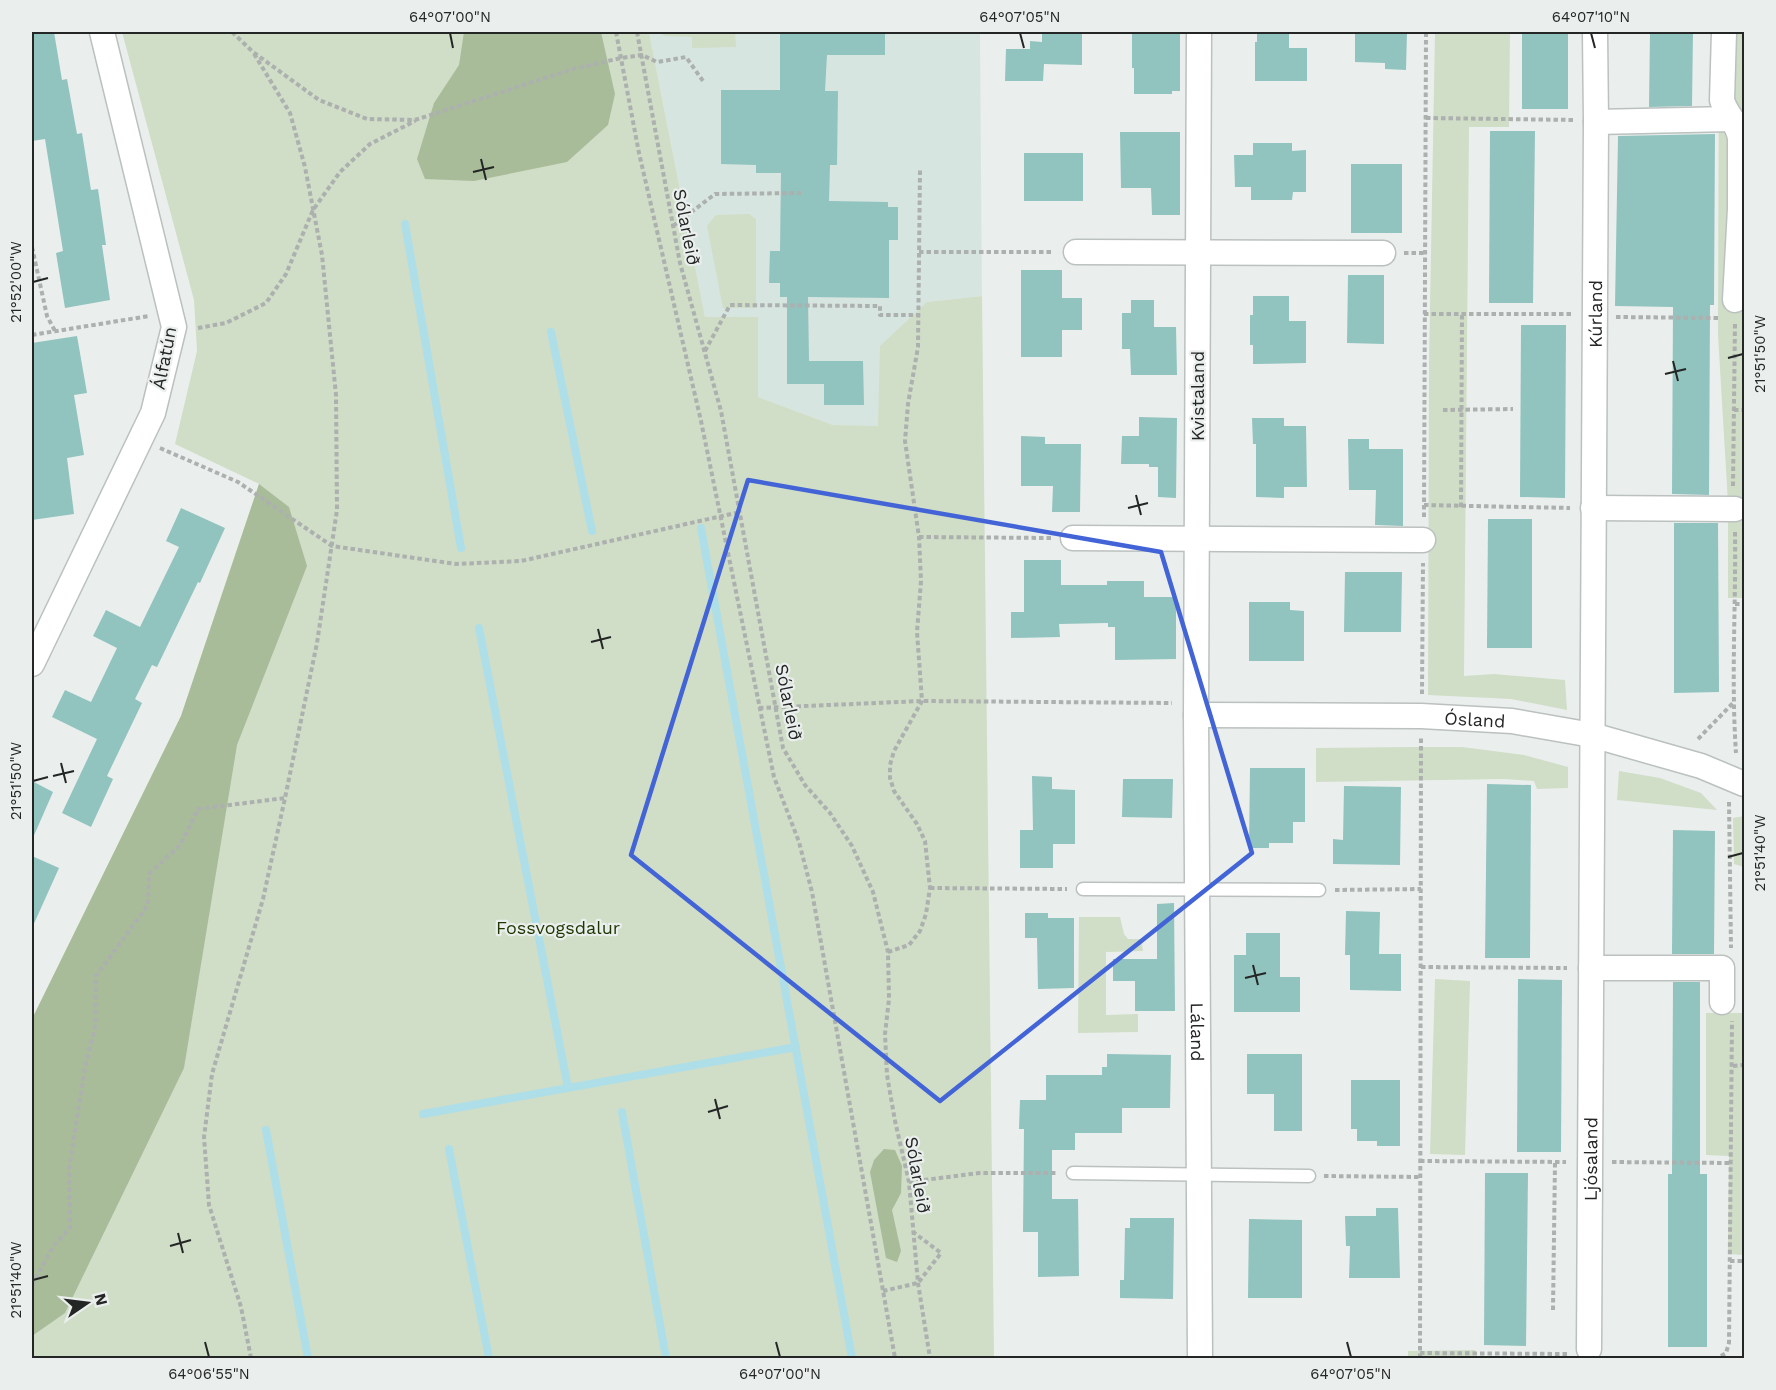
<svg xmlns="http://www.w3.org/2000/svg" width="1776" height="1390" font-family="'Work Sans',sans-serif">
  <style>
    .built { fill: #d7e5e0 }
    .green { fill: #d0ddc7 }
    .forest { fill: #a9bc99 }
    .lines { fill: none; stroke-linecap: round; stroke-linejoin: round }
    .stream { stroke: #aedfe8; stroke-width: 8 }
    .building { fill: #91c3bf }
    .service-casing { stroke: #bbc1bf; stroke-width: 15 }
    .minor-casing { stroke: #bbc1bf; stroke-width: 27 }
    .path { stroke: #acb0ae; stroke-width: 4; stroke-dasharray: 4.5 3; stroke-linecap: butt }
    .service { stroke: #fff; stroke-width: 12 }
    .minor { stroke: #fff; stroke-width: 24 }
    .marked { fill: none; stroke: #4264d6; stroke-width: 4.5; stroke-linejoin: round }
    .ticks { fill: none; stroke: #242625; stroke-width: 2 }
    .labels { text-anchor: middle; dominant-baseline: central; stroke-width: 4.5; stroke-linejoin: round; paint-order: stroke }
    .street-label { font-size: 18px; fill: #242625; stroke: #eaefed }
    .park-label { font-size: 18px; fill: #1e3600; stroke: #eaefed }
    .neatline { fill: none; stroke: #242625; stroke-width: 2 }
    .ticks-label { font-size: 15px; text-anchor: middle; fill: #242625 }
  </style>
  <rect width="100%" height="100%" fill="#eaefed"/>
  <polygon class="built" points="649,32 980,32 982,296 927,302 878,427 833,425 758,397 758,317 705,317"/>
  <g class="green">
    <polygon points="122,32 649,32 705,317 758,317 758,397 833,425 878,426 880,346 927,302 982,296 994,1358 32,1358 32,1019 181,716 259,484 175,444 197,351 194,300"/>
    <polygon points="658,32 735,32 736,47 692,48 692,37 665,36"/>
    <polygon points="1435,32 1510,32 1509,127 1469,127 1464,676 1494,674 1565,680 1567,710 1511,699 1428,695 1429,363"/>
    <polygon points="1719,32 1744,32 1744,598 1728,598 1728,503 1718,335"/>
    <polygon points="749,214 756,219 756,308 723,308 707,226 716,215"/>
    <polygon points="1410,747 1462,747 1524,755 1568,767 1568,788 1537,789 1534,781 1504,779 1316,782 1316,748"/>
    <polygon points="1619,771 1660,778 1701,793 1717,810 1617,800"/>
    <polygon points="1744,816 1744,867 1734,864 1733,818"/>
    <polygon points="1079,917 1120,917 1124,934 1128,939 1141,939 1143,951 1106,952 1106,1015 1138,1014 1138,1032 1078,1033"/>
    <polygon points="1435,979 1470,981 1465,1155 1430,1154"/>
    <polygon points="1706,1013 1744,1013 1743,1255 1728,1254 1729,1156 1706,1155"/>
    <polygon points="1475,1350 1476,1358 1408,1358 1408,1351"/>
  </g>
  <g class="forest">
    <polygon points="464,32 601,32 615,94 608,125 567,162 474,181 425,179 417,159 434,103 459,65"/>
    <polygon points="259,484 289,507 307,566 237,745 184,1068 65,1313 32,1336 32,1019 181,716"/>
    <polygon points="884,1149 895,1150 902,1166 901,1193 892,1210 901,1251 897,1262 886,1258 870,1172 874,1160"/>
  </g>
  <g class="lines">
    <g class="stream">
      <polyline points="405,224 461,548"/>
      <polyline points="551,332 592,531"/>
      <polyline points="701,528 852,1358"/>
      <polyline points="479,628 568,1088"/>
      <polyline points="622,1112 666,1358"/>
      <polyline points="423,1114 796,1047"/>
      <polyline points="266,1130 308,1358"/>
      <polyline points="449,1149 489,1358"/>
    </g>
  </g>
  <g class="building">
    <polygon points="32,32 54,32 62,80 67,79 77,134 82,133 91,190 98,189 106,245 102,245 110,300 65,308 56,253 63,251 45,139 32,141"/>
    <polygon points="780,32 885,32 885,55 827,55 825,91 838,91 837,165 830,165 829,201 888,202 888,207 898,207 898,240 889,240 889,298 808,297 809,361 863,361 864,405 824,405 824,384 787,384 787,297 780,297 780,283 769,283 770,251 780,251 781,173 756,173 756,165 721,164 721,90 780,90"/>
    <polygon points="1042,32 1082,32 1082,65 1044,64 1043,81 1005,81 1006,49 1030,49 1030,41 1042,42"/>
    <polygon points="1132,32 1180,32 1180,91 1172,91 1172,94 1134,94 1134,68 1132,68"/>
    <polygon points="1257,32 1289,32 1289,48 1307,48 1307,81 1255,81 1255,42 1257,42"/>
    <polygon points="1355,32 1407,32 1406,70 1385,69 1385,63 1355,62"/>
    <rect x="1522" y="32" width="46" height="77"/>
    <polygon points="1650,32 1693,32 1692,106 1649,107"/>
    <polygon points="1490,131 1535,131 1533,303 1489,303"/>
    <polygon points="1120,132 1180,132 1180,215 1152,215 1151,188 1121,188"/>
    <polygon points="1715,134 1714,305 1710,305 1709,495 1672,494 1673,307 1615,306 1618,136"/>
    <polygon points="1253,143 1292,143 1292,151 1306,150 1306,192 1293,192 1292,200 1251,200 1251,187 1235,187 1234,155 1253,155"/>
    <rect x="1024" y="153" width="59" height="48"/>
    <rect x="1351" y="164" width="51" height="69"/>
    <polygon points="1021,270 1062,270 1062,298 1082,298 1082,330 1062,330 1062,357 1021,357"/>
    <polygon points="1348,275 1384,275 1384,344 1347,343"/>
    <polygon points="1253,296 1289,296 1289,321 1306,321 1306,363 1253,364 1253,345 1250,345 1250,315 1253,315"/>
    <polygon points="1131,300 1154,300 1154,327 1176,327 1177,375 1131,375 1130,349 1122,349 1122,313 1131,313"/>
    <polygon points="1521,325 1566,325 1565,498 1520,497"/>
    <polygon points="77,336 87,393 74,395 84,455 67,458 74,514 32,520 32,343"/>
    <polygon points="1139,417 1177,418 1176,498 1158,497 1158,467 1149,467 1149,464 1121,464 1122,436 1139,436"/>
    <polygon points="1252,418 1284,418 1284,426 1306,426 1307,487 1284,487 1284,498 1256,497 1256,444 1253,444"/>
    <polygon points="1021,436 1045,437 1045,444 1081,444 1080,512 1052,512 1053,486 1021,486"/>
    <polygon points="1348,439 1369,439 1369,449 1403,449 1403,526 1375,525 1376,490 1349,490"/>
    <polygon points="181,508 225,528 200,583 198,582 157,667 152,665 135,699 142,703 107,776 113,779 91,827 62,813 97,739 52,717 65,690 91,702 117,648 93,636 106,610 140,627 179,547 166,541"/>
    <polygon points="1488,519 1532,519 1532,648 1487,648"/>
    <polygon points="1674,523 1718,523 1719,692 1674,693"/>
    <polygon points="1024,560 1061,560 1061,585 1107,585 1107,581 1144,581 1144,597 1176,597 1176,659 1115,660 1115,627 1108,627 1108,623 1059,624 1060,637 1011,638 1011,612 1024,612"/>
    <polygon points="1345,572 1402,572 1401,632 1344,632"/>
    <polygon points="1249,602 1290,602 1290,610 1304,611 1304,661 1249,661"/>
    <polygon points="1250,768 1305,768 1305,822 1293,822 1293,843 1269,843 1269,848 1249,848"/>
    <polygon points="1032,776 1052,777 1052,789 1075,790 1075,844 1053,844 1053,868 1020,868 1020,830 1033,830"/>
    <polygon points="1123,779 1173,779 1172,818 1122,817"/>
    <polygon points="32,781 53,792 32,840"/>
    <polygon points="1487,784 1531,785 1530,958 1485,958"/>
    <polygon points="1344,786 1401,787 1400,865 1333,864 1333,839 1343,840"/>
    <polygon points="1673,830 1715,831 1714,954 1672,954"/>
    <polygon points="32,856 59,868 32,928"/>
    <polygon points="1174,903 1175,1011 1135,1011 1135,981 1113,981 1113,959 1157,959 1157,904"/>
    <polygon points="1346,911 1380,912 1379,954 1401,954 1401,991 1350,990 1350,955 1345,955"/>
    <polygon points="1025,913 1048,913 1048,918 1074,918 1074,988 1038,989 1037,938 1025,938"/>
    <polygon points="1246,933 1280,933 1280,977 1300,977 1300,1012 1234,1012 1234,955 1246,955"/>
    <polygon points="1518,979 1562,980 1561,1152 1517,1152"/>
    <polygon points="1673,982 1700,982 1700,1174 1707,1174 1707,1347 1668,1347 1668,1174 1672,1174"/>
    <polygon points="1107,1054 1171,1055 1170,1108 1122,1108 1122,1133 1075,1133 1075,1150 1052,1150 1052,1199 1078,1199 1079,1276 1038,1277 1038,1232 1023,1232 1024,1129 1019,1129 1020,1100 1046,1100 1046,1075 1102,1075 1102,1067 1107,1067"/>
    <polygon points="1247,1054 1302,1054 1302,1131 1274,1131 1274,1094 1247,1094"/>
    <polygon points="1351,1080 1400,1080 1400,1146 1377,1146 1377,1141 1357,1141 1357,1129 1351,1129"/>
    <polygon points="1485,1173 1528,1173 1526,1346 1484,1345"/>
    <polygon points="1376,1208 1398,1208 1400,1278 1349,1278 1350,1246 1346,1246 1345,1216 1376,1216"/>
    <polygon points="1130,1218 1174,1218 1173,1299 1120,1298 1120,1280 1124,1280 1125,1228 1130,1228"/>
    <polygon points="1249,1219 1302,1220 1302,1298 1248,1298"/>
  </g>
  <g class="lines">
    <g class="service-casing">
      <g id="service">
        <polyline points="1083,889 1319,890"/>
        <polyline points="1073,1173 1309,1176"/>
      </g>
    </g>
    <g class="minor-casing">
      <g id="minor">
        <path id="s1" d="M1199 32 1196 715 1200 1358"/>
        <path d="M1724 32 1722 100C1726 115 1739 124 1740 139V209L1735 300"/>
        <polyline points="1596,122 1731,119"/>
        <polyline points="1076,252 1383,253"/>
        <polyline points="1593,508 1735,509"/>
        <polyline points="1073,538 1423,540"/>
        <polyline points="32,664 153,413 174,327 102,32"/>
        <path id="s2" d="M1196 715 1421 716 1512 721 1592 735 1701 766 1744 784"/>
        <polyline points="1591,968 1722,968 1722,1002"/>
        <path id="s3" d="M1589 1349 1596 122 1595 32"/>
      </g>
    </g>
    <g class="path">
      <polyline points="232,32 253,52 319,100 367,119 415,120 573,69 621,58 642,55 657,62 686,57 703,81"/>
      <polyline points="616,32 639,153 701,421 774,777 799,842 812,892 895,1358"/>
      <polyline points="637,32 680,263 721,411 783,748 805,785 830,813 852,846 873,892 888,952 889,999 885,1034 887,1075 895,1121 909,1182 918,1283 930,1358"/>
      <polyline points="1426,118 1575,120"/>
      <polyline points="673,226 715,194 801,193"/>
      <polyline points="32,247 47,316 55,331"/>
      <polyline points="919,252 1054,252"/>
      <polyline points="1404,253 1425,253"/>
      <polyline points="1424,314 1571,314"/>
      <polyline points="1616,317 1719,318"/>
      <polyline points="198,328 226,323 266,303 286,274 313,210 340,172 370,144 415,121"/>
      <polyline points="32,335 149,316"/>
      <polyline points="705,351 730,305 880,306 880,315 918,315"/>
      <polyline points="1443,410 1513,409"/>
      <polyline points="1734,410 1744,410"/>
      <polyline points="160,448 238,482 332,546 456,564 521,561 740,512"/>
      <polyline points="1733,486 1735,322"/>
      <polyline points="1424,505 1570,508"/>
      <polyline points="1461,507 1462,313"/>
      <polyline points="1424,517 1426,32"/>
      <path d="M1735 532C1736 606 1731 679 1736 753"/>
      <polyline points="919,537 1051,538"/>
      <polyline points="1735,604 1744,604"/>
      <polyline points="1422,694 1423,563"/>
      <polyline points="759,708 922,701 1172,703"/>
      <polyline points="1698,739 1733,703"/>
      <polyline points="1729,802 1731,948"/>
      <polyline points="930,888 1067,889"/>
      <polyline points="1335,890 1421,889"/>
      <polyline points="888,952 909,945 920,931 926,914 930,888 925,841 917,824 894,791 890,778 890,765 894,751 922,701 917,632 921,581 919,537 905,441 908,404 918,347 920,170"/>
      <polyline points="1421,967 1567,968"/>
      <polyline points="1733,1066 1744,1065"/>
      <polyline points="1420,1161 1566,1162"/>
      <polyline points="1612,1162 1731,1163"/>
      <polyline points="1324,1176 1420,1177"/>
      <polyline points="909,1182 979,1173 1058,1173"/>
      <polyline points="1730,1261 1744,1261"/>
      <polyline points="32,1285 54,1245 70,1228 69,1169 85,1067 95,1027 96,976 148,905 149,874 181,844 198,809 285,798"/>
      <polyline points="883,1291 918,1283 941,1253 913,1232"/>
      <polyline points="1553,1310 1555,1162"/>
      <polyline points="1420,1353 1569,1354"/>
      <polyline points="1721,1356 1726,1353 1729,1343 1732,1021"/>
      <polyline points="251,1358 241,1307 209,1205 204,1137 212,1074 263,899 285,798 317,643 337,510 336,395 322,255 305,167 290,113 253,52"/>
      <polyline points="1420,1358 1421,737"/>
    </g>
    <use href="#service" class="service"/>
    <use href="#minor" class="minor"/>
  </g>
  <path class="marked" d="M748 480 1161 552 1252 853 940 1101 631 855Z"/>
  <path class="ticks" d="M450 33 453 48M1020 33 1024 48M1591 33 1595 48M481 159 486 180M473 172 494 167M33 282 48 278M1728 358 1743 354M1673 361 1678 381M1665 374 1686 369M1136 495 1141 515M1128 508 1148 503M598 629 603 649M591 642 611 637M61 763 66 783M53 776 74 771M33 781 48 777M1728 857 1743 853M1253 965 1258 985M1245 978 1266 973M715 1099 720 1119M708 1112 728 1106M178 1233 183 1253M170 1246 191 1240M33 1280 48 1276M205 1342 209 1357M776 1342 780 1357M1347 1342 1351 1357"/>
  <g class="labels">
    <g class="street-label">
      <text transform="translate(687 227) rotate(79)">Sólarleið</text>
      <text stroke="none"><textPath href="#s3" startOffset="1035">Kúrland</textPath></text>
      <text transform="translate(164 358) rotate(-79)">Álfatún</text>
      <text transform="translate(1197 396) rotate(-90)">Kvistaland</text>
      <text transform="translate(789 702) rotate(79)">Sólarleið</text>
      <text stroke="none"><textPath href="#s2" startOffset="279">Ósland</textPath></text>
      <text stroke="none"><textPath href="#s1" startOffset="1000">Láland</textPath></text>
      <text stroke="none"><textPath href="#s3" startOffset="190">Ljósaland</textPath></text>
      <text transform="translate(918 1175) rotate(80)">Sólarleið</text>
    </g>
    <g class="park-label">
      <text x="558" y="927">Fossvogsdalur</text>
    </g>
  </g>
  <rect width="1776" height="1390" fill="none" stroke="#eaefed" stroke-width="66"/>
  <g transform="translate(87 1303) rotate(76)" stroke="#eaefed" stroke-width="4.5" paint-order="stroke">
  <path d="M0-4.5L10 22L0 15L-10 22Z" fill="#242625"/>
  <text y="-9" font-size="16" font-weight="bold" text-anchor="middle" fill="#242625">N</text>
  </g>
  <rect x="33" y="33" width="1710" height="1324" class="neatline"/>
  <g class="ticks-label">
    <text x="450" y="22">64°07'00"N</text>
    <text x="1020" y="22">64°07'05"N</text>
    <text x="1591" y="22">64°07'10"N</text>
    <text transform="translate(16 282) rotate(-90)" y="5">21°52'00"W</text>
    <text transform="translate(1760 354) rotate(-90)" y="5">21°51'50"W</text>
    <text transform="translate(16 781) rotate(-90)" y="5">21°51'50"W</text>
    <text transform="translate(1760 853) rotate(-90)" y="5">21°51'40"W</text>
    <text transform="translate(16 1280) rotate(-90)" y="5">21°51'40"W</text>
    <text x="209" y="1379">64°06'55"N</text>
    <text x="780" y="1379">64°07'00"N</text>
    <text x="1351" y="1379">64°07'05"N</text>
  </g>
</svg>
